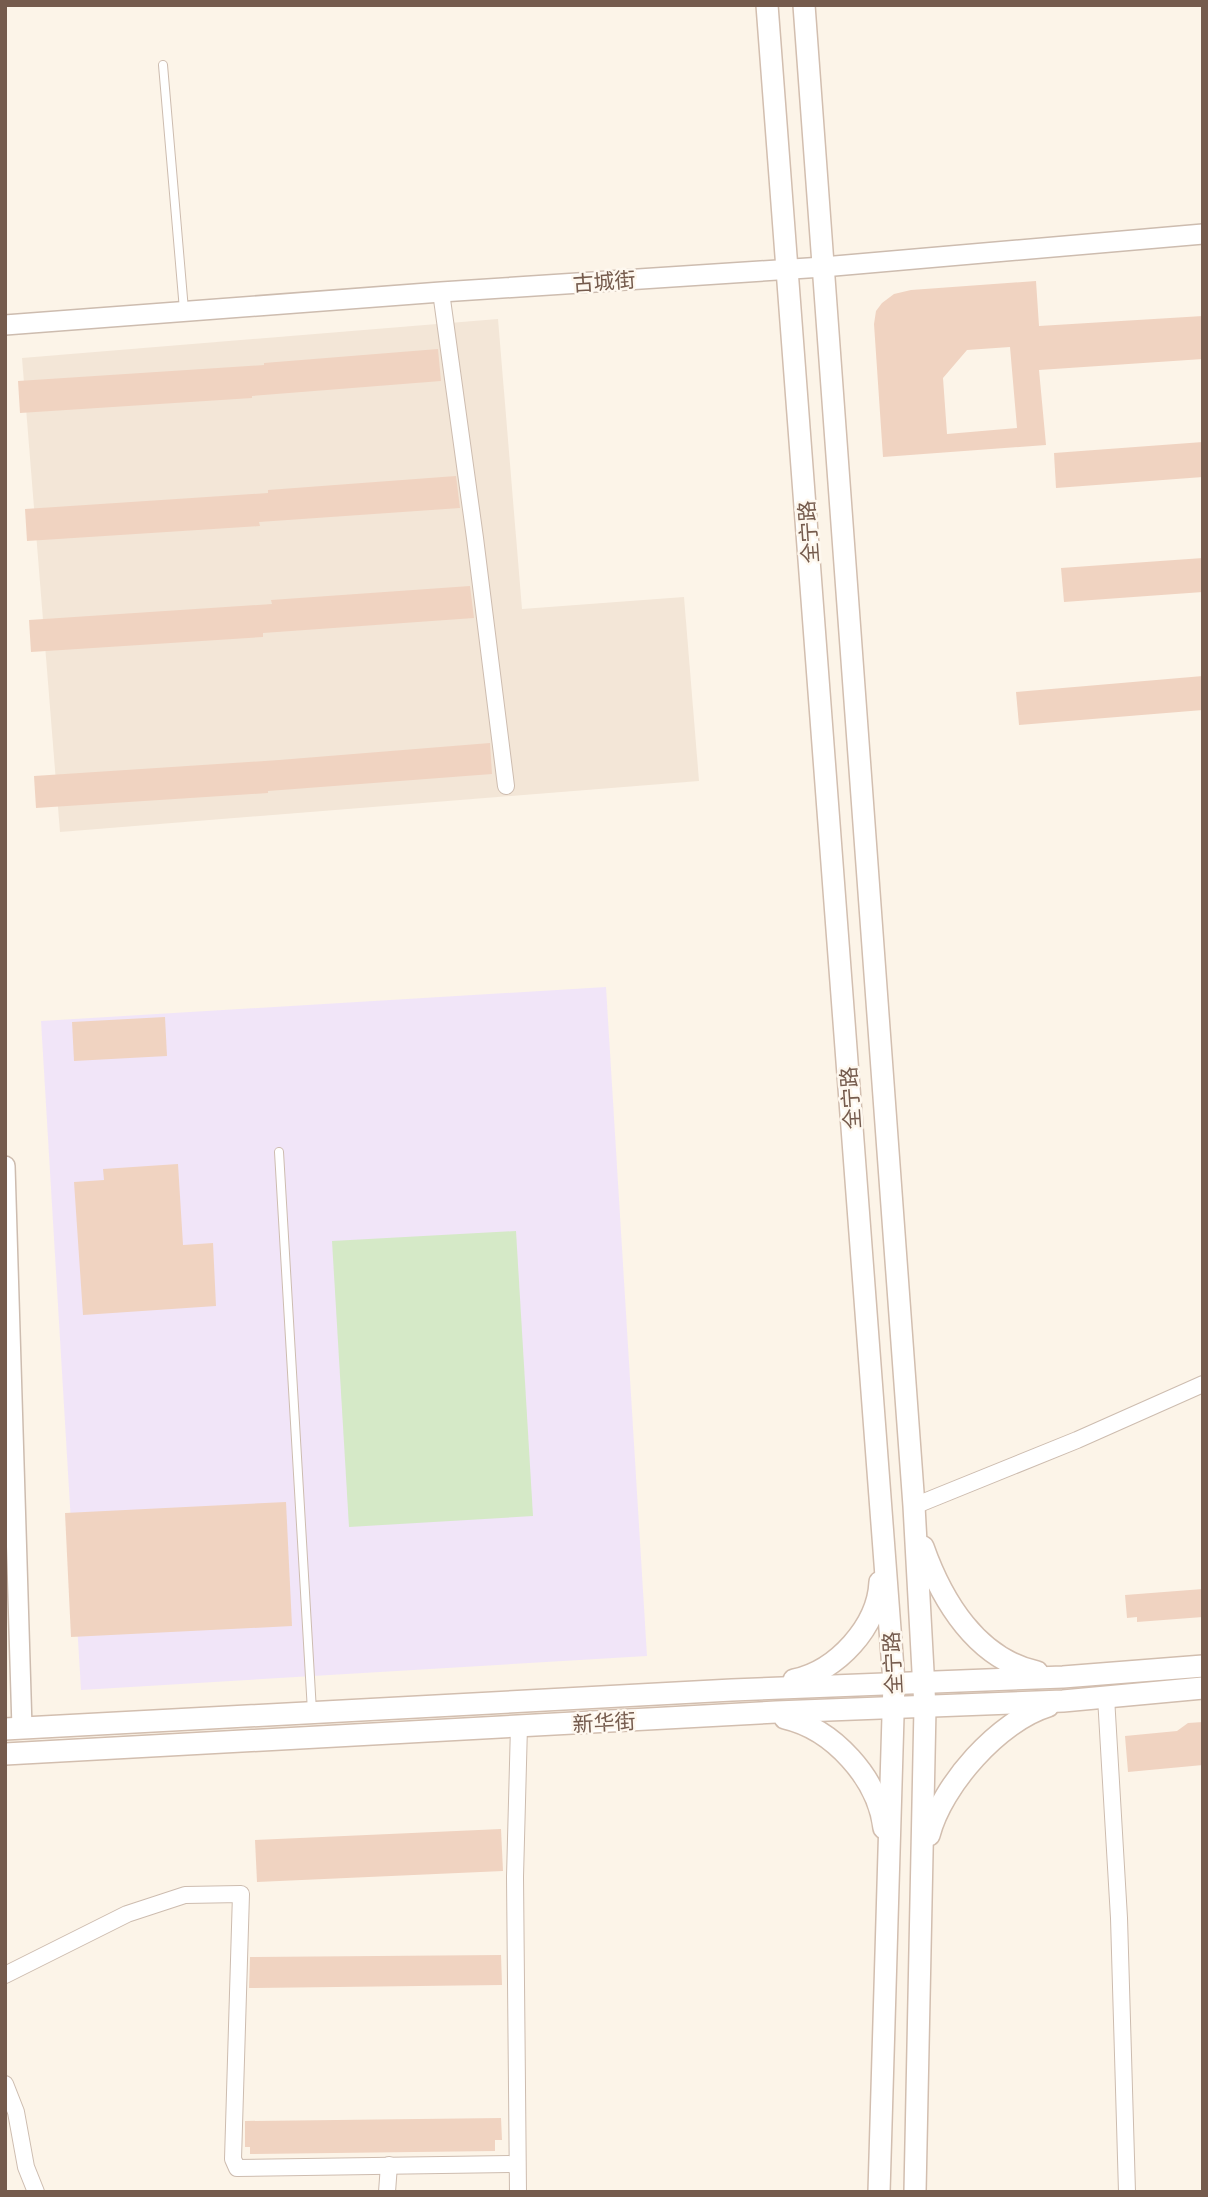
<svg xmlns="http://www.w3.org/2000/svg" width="1208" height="2197" font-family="Manrope,'Noto Sans SC',sans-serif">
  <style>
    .residential { fill: #f3e6d7 }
    .education { fill: #f1e5f8 }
    .green { fill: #d5e9c7 }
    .building { fill: #f0d3c1; fill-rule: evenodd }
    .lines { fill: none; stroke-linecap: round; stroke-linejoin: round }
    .service-casing { stroke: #cdbcaf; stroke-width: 10 }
    .minor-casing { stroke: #cdbcaf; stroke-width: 18 }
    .tertiary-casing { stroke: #cdbcaf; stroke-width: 22 }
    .secondary-casing { stroke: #d2beaf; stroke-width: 24 }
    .service { stroke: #fff; stroke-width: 8 }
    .minor { stroke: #fff; stroke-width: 16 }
    .tertiary { stroke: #fff; stroke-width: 19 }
    .secondary { stroke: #fff; stroke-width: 21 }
    .labels { text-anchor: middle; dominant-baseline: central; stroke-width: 5; stroke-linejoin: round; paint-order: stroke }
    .street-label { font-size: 21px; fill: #755b4d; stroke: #fef8ef }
  </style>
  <rect width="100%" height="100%" fill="#fcf4e8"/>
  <polygon class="residential" points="498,319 522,609 684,597 699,781 60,832 22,358"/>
  <polygon class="education" points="606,987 647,1656 81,1690 41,1021"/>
  <polygon class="green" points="516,1231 533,1516 349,1527 332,1241"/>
  <g class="building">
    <path d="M1036 281 1039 326 1203 316V359L1039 370 1046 445 883 457 874 324 876 311 882 303 894 294 911 290ZM1010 347 1017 428 947 434 943 378 967 350Z"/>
    <polygon points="438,349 441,381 252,396 252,398 20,413 18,381 264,365 264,363"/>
    <polygon points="1203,442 1203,477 1056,488 1054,453"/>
    <polygon points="456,476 460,508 259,522 260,526 27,541 25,509 268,493 268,490"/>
    <polygon points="1203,558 1203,592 1064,602 1061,568"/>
    <polygon points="470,586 474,618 263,633 263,637 31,652 29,620 272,604 271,600"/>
    <polygon points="1203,676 1203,710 1019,725 1016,692"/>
    <polygon points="490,743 492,774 268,791 268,793 36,808 34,776 279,760"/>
    <polygon points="165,1017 167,1056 74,1061 72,1022"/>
    <polygon points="178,1164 183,1245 213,1243 216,1306 83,1315 74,1182 104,1180 103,1169"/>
    <polygon points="286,1502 292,1626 71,1637 65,1513"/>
    <polygon points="1203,1589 1203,1617 1137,1622 1137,1617 1127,1618 1125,1595"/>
    <polygon points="1203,1722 1203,1765 1128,1772 1125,1736 1177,1731 1188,1723"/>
    <polygon points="501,1829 503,1871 257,1882 255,1840"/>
    <polygon points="501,1955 502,1985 249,1988 250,1957"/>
    <polygon points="501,2118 502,2140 495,2140 495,2151 250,2154 250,2147 245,2147 245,2121"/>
  </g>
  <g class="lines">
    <g class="service-casing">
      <g id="service">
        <polyline points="163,65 184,310"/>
        <polyline points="279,1152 312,1711"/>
      </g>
    </g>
    <g class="minor-casing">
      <g id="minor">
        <polyline points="441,292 475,538 506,786"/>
        <polyline points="914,1506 1077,1440 1203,1384"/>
        <polyline points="1106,1697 1119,1918 1127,2192"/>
        <polyline points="5,1975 127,1914 185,1895 241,1894 233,2159 237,2168 517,2164"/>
        <polyline points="5,2084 16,2112 26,2167 36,2192"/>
        <polyline points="387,2192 389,2165"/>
        <polyline points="518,2192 515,1877 519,1726"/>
      </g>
    </g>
    <g class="tertiary-casing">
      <g id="tertiary">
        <polyline points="5,325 441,292 823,267 1203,234"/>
        <polyline points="5,1166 22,1728"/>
      </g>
    </g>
    <g class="secondary-casing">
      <g id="secondary">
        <polyline points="767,5 894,1682 879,2192"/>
        <polyline points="804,5 914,1506 925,1708 915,2192"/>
        <path d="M923 1547C942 1601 977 1659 1037 1672"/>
        <path d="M794 1680C837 1671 878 1626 880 1582"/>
        <path d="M785 1718C833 1729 878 1778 884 1828"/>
        <polyline points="5,1729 732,1690 1063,1677 1203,1666"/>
        <polyline points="5,1754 776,1712 1063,1701 1203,1688"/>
        <path d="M929 1835C942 1785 999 1721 1048 1706"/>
      </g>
    </g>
    <use href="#service" class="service"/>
    <use href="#minor" class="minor"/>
    <use href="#tertiary" class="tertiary"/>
    <use href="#secondary" class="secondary"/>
  </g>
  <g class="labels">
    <g class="street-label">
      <text transform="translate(604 281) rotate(-4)">古城街</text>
      <text transform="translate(808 532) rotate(-94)">全宁路</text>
      <text transform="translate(850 1098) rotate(-94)">全宁路</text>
      <text transform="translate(892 1663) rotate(-93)">全宁路</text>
      <text transform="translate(604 1722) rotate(-3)">新华街</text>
    </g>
  </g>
  <rect width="1208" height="2197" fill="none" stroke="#755b4d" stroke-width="14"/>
</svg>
